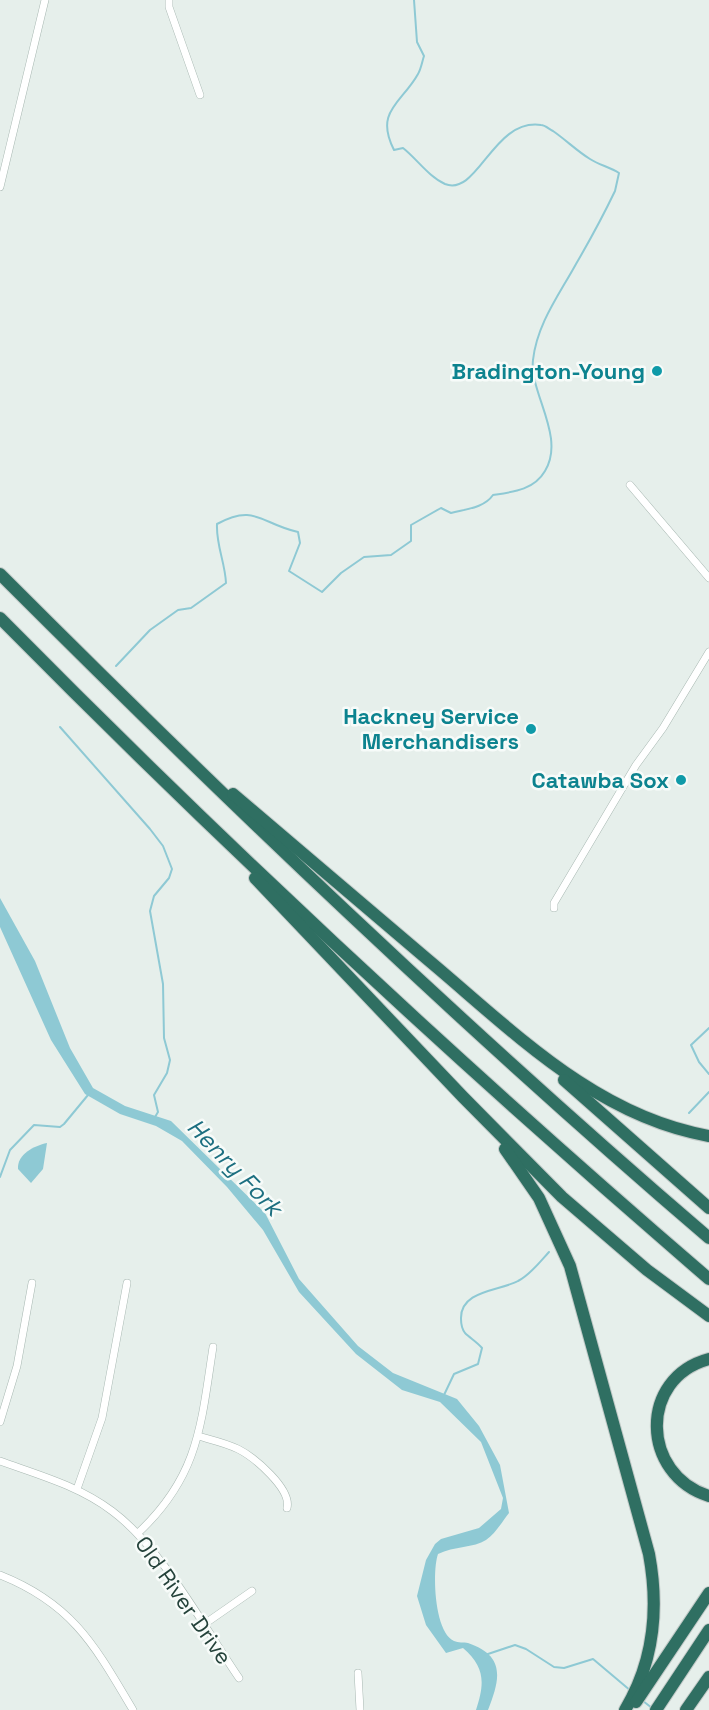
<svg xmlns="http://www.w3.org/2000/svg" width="709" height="1710" font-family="'Space Grotesk',sans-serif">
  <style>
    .water { fill: #8ec9d4 }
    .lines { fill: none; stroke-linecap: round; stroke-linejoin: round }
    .stream { stroke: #8ec9d4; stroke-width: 2 }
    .street-casing { stroke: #a8b8b2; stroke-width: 8 }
    .highway-casing { stroke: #c2cac8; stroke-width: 14 }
    .street { stroke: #fff; stroke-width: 7 }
    .highway { stroke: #2f6f62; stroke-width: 12 }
    .culture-dot { fill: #0f9aa8; stroke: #f7fbf9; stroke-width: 2 }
    .labels { text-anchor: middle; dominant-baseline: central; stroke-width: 5; stroke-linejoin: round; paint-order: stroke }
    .culture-label { font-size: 22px; font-weight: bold; fill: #0d838f; stroke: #f7fbf9; text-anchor: end }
    .street-label { font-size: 22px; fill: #24423a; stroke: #f7fbf9 }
    .water-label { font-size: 24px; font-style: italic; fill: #1c6f80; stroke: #f7fbf9 }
  </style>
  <rect width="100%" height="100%" fill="#e6efeb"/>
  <g class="water">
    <path d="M0 898 35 961 70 1048 93 1088 125 1106 171 1121 265 1213 299 1279 358 1346 393 1373 457 1399 479 1426 500 1465 509 1513C502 1522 495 1534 486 1540 474 1548 454 1546 438 1554 432 1571 434 1632 454 1641 458 1643 464 1642 468 1643 506 1656 500 1679 488 1710H476C485 1683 485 1667 463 1648L446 1653 426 1625 417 1596 426 1560 435 1544 441 1539 479 1528 501 1509 503 1498 481 1442 440 1402 402 1390 356 1354 299 1292 263 1230 227 1187 182 1141 156 1126 120 1114 85 1094 51 1040 0 927Z"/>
    <path d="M47 1143 43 1169 31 1183 18 1169C17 1154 34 1146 47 1143Z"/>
  </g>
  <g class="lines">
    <g class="stream">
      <path d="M116 666 150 630 178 610 191 608 226 583C225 562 216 545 217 524 255 503 261 524 298 532L300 543 289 571 322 592 341 573 364 557 391 555 411 541V525L441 508 451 513C466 509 484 508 493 495 513 492 534 490 545 471 566 437 529 392 533 360 537 324 559 295 576 264 590 240 603 216 615 191L619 173C610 167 599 165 590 159 577 151 566 140 553 131 549 129 545 125 541 125 493 118 478 197 445 184 429 177 417 159 403 148L394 150C374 111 402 103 418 74 421 69 422 62 424 56L417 42 414 0"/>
      <polyline points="60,727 150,829 163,846 172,869 169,878 154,896 150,911 163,984 164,1038 170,1060 167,1073 154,1095 158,1112 155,1117"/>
      <polyline points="709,1028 691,1045 699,1062 709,1074"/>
      <polyline points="689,1113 709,1092"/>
      <polyline points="0,1177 10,1150 34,1125 60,1127 64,1124 88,1095"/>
      <path d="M444 1395 454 1374 478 1364 482 1348C477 1342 470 1338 465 1333 462 1329 461 1324 461 1319 460 1290 500 1291 518 1281 530 1275 540 1262 549 1252"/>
      <polyline points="485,1655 515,1645 526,1649 554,1667 564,1668 593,1659 631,1691"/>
      <polyline points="643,1701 652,1708"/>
    </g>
    <g class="street-casing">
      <g id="street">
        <polyline points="169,0 169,7 200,95"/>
        <polyline points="0,187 45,0"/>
        <polyline points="630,485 709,578"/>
        <polyline points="554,908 554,903 636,765 663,728 709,652"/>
        <polyline points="0,1422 17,1366 32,1283"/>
        <path d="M198 1436C212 1440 226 1443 238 1449 254 1457 292 1489 287 1508"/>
        <path d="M0 1461C39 1475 79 1486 112 1511 161 1547 204 1627 239 1678"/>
        <polyline points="77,1489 102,1418 127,1283"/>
        <path d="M138 1533C199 1476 201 1425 213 1347"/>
        <path d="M0 1575C73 1604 95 1646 133 1710"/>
        <polyline points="203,1625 252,1591"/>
        <polyline points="358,1673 360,1710"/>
      </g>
    </g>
    <g class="highway-casing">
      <g id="highway">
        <path d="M0 574C229 803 463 1027 709 1238"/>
        <path d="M0 618C227 848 464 1068 709 1279"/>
        <path d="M233 794C298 849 362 904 427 959 513 1031 595 1116 709 1136"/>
        <polyline points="255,878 463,1097 562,1197 647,1270 709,1316"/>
        <polyline points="564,1080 709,1208"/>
        <path d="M505 1149 539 1198 570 1266 649 1554C659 1608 654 1662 625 1710"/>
        <path d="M709 1359C638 1378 641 1475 709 1496"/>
        <polyline points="636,1702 709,1593"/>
        <polyline points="656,1710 709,1630"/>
        <polyline points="686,1710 709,1677"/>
      </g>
    </g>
    <use href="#street" class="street"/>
    <use href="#highway" class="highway"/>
  </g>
  <g class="culture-dot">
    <circle cx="657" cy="371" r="6"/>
    <circle cx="531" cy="729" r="6"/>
    <circle cx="681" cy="780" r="6"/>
  </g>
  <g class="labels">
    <g class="culture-label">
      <text x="645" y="371">Bradington-Young</text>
      <text x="519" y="716">Hackney Service<tspan x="519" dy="25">Merchandisers</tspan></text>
      <text x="669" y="780">Catawba Sox</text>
    </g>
    <g class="street-label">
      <text transform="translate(184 1600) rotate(55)">Old River Drive</text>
    </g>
    <g class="water-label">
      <text transform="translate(235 1167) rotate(46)">Henry Fork</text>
    </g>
  </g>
</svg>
